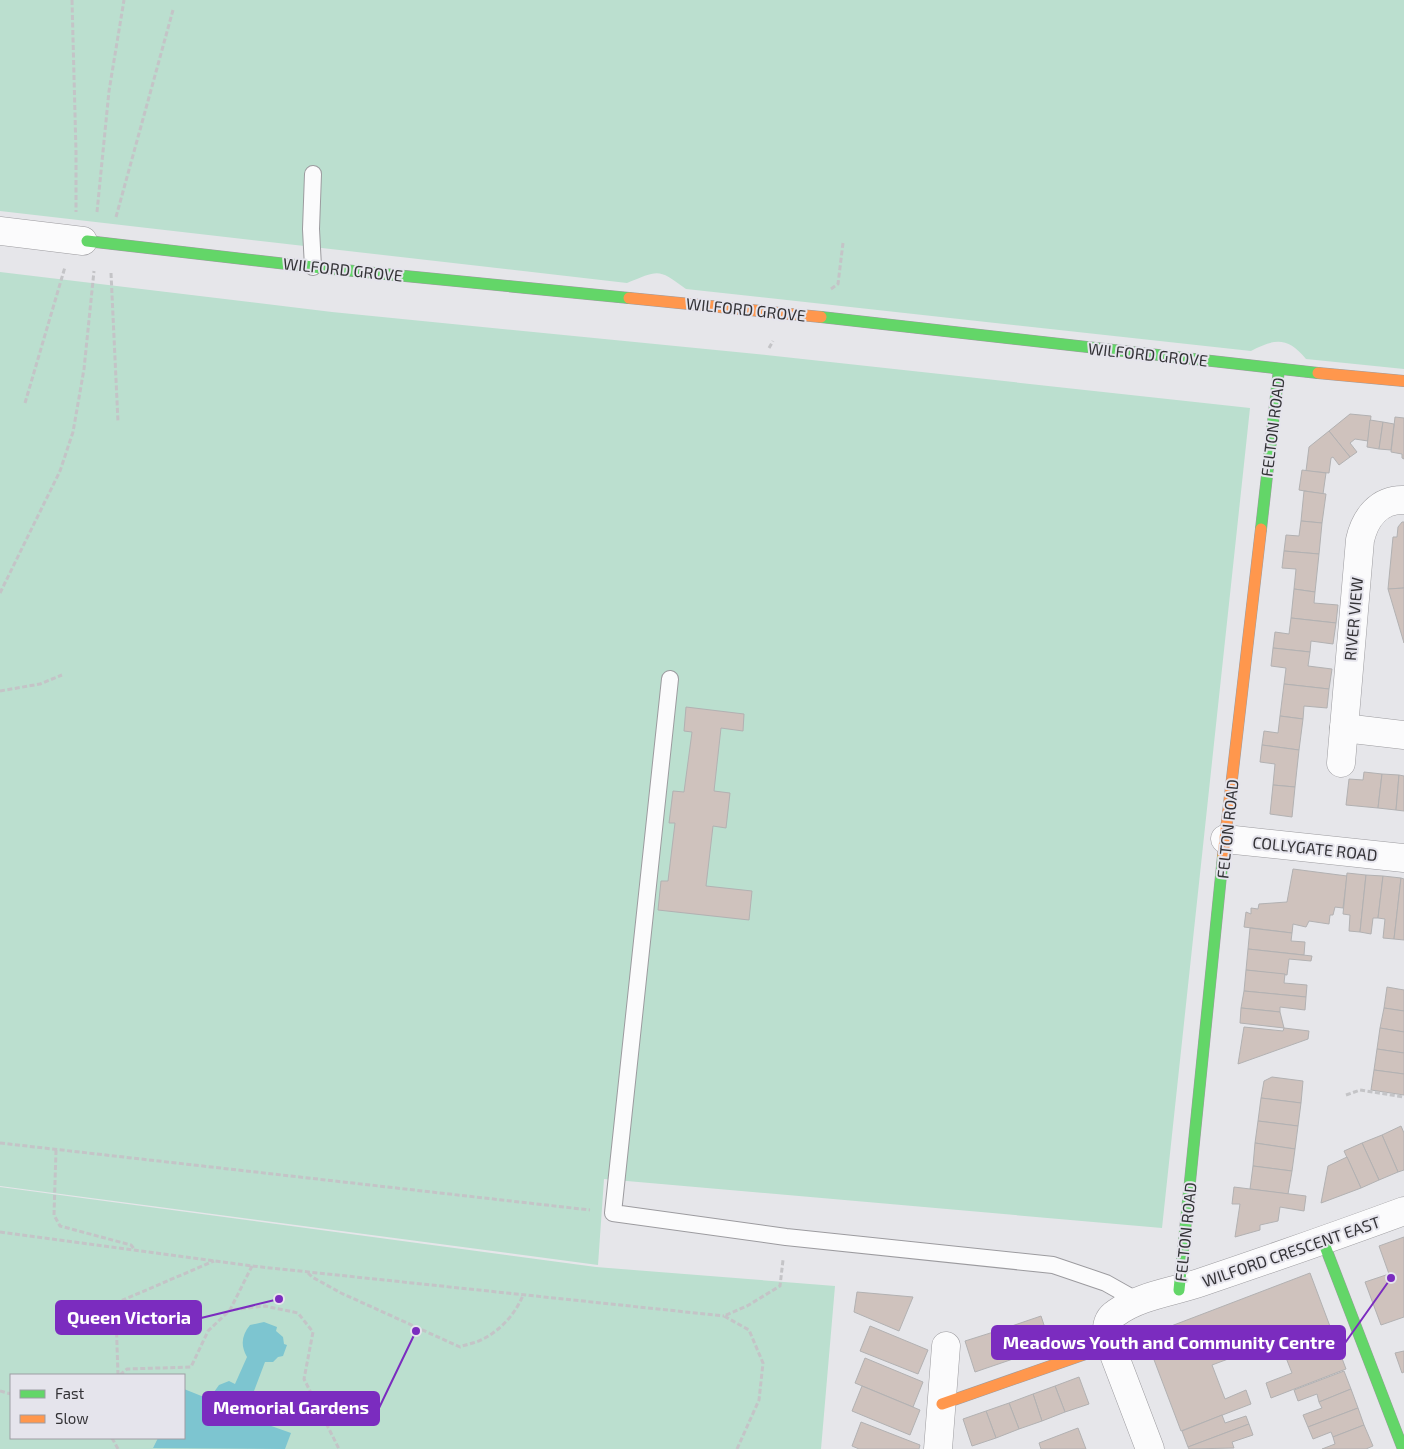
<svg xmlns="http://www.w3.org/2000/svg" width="1404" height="1449" font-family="'Exo 2',sans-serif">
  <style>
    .green { fill: #bbdfcf; fill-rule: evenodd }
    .water { fill: #7dc5d0 }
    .building { fill: #cfc2bd; stroke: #b2b1b2 }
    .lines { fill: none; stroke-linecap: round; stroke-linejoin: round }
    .lane-casing { stroke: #9c9b9f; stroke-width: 18 }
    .street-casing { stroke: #9c9b9f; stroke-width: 29 }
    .fast-casing { stroke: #9c9b9f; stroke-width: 12 }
    .slow-casing { stroke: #9c9b9f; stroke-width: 12 }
    .path { stroke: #c4c4c7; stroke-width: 3; stroke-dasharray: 5 2.5; stroke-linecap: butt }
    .lane { stroke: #fbfbfc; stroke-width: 16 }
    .street { stroke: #fbfbfc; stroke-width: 28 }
    .fast { stroke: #63d668; stroke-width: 11 }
    .slow { stroke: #ff974d; stroke-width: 11 }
    .labels { text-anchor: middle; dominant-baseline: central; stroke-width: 4; stroke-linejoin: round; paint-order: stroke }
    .street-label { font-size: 16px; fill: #343337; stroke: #e5e4ec }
    .leader { fill: none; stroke: #7b2cbf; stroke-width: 2 }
    .callout-dot { fill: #7b2cbf; stroke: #e5e4ec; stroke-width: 2 }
    .callout { fill: #7b2cbf; stroke: #7b2cbf; stroke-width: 2 }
    .callout-label { font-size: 18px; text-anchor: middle; font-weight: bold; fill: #fff }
  </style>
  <rect width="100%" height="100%" fill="#e6e6ea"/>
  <g class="green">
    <path d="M0 0H1404V369L1306 359C1288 337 1275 338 1251 351L686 289C658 268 659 270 627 283L0 211Z"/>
    <polygon points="0,272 332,312 766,355 1250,408 1162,1228 604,1179 598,1265 0,1186"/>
    <path d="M0 1187 596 1267 835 1286 821 1449H0ZM11 1375H184V1438H11Z"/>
  </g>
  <path class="water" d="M264 1322 277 1327 276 1331 283 1337 284 1344 287 1345 283 1356 278 1357 273 1362H265L254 1391 261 1395 266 1404 260 1422 291 1433 285 1449 153 1448 158 1438H184V1389L209 1399 219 1385 229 1381 235 1384 247 1357C240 1345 242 1335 250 1325Z"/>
  <g class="building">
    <polygon points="1350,414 1371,416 1368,441 1355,439 1350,443 1357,452 1350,457 1329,431"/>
    <polygon points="1395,417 1404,418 1404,459 1402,458 1402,454 1391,452"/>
    <polygon points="1370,420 1383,422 1379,449 1367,447"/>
    <polygon points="1383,422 1394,424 1391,450 1379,449"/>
    <polygon points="1329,431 1350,457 1339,465 1333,457 1331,458 1329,473 1306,471 1309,447"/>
    <polygon points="1302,470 1326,473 1323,494 1299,490"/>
    <polygon points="1304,491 1326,494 1322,523 1301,521"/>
    <polygon points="1301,521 1322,523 1319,554 1284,551 1286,535 1299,536"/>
    <polygon points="1402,522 1404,522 1404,588 1388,589 1393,537 1397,537 1398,527"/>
    <polygon points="1284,551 1319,554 1315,592 1294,589 1296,569 1282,568"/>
    <polygon points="1404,588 1404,643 1388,589"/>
    <polygon points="1294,589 1315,592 1314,603 1338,605 1336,623 1291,618"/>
    <polygon points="1291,618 1336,623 1333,644 1311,641 1310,652 1273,648 1275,632 1289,634"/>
    <polygon points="1273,648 1310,652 1308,666 1332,669 1329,689 1284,684 1286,668 1271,666"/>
    <polygon points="1284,684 1329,689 1327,708 1304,706 1303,719 1280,716"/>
    <polygon points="686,707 744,714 743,731 721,728 714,791 730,793 726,828 713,826 706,886 752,891 749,920 658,910 661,881 668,881 675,823 669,823 673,791 684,792 692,732 684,731"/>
    <polygon points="1280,716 1303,719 1299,750 1262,745 1264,731 1278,733"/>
    <polygon points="1262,745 1299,750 1295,787 1273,785 1275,764 1260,762"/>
    <polygon points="1364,772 1382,774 1378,808 1346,805 1349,779 1363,780"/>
    <polygon points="1382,774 1399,775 1396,810 1378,808"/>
    <polygon points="1399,775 1404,776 1404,811 1396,810"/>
    <polygon points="1273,785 1295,787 1292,817 1270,814"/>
    <polygon points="1293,869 1347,876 1343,908 1335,907 1333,915 1330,915 1329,924 1309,921 1306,927 1293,924 1292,933 1244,927 1246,912 1251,914 1251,908 1258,909 1259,904 1287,902"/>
    <polygon points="1347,873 1366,875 1360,932 1349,931 1350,915 1343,914"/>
    <polygon points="1366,875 1383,876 1378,918 1373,918 1371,934 1360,932"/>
    <polygon points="1383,876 1401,878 1394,939 1383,938 1385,919 1378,918"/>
    <polygon points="1401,878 1404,879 1404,940 1394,939"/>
    <polygon points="1250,928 1292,933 1291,941 1305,942 1304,955 1248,949"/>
    <polygon points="1248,949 1312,956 1311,961 1289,959 1287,975 1246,970"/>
    <polygon points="1246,970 1285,974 1284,983 1307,985 1306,997 1244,991"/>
    <polygon points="1387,987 1404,990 1404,1011 1384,1008"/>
    <polygon points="1244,991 1306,997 1305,1010 1280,1007 1280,1012 1241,1008"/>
    <polygon points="1241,1008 1280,1012 1284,1028 1240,1023"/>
    <polygon points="1384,1008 1404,1011 1404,1032 1380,1028"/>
    <polygon points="1244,1027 1283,1031 1284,1028 1309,1031 1308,1039 1238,1064"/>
    <polygon points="1380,1028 1404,1032 1404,1053 1377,1049"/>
    <polygon points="1377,1049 1404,1053 1404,1074 1374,1070"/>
    <polygon points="1374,1070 1404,1074 1404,1095 1371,1090"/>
    <polygon points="1272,1077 1303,1081 1301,1103 1261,1098 1264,1081"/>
    <polygon points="1261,1098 1301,1103 1298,1126 1258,1121"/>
    <polygon points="1258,1121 1298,1126 1295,1149 1255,1143"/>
    <polygon points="1401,1126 1404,1133 1404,1170 1398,1172 1382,1135"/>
    <polygon points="1382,1135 1398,1172 1379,1180 1362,1143"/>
    <polygon points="1255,1143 1295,1149 1292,1171 1253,1166"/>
    <polygon points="1362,1143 1379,1180 1361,1188 1344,1151"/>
    <polygon points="1347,1157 1361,1188 1321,1203 1328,1166"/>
    <polygon points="1253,1166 1292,1171 1288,1194 1250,1189"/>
    <polygon points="1234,1187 1306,1196 1304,1211 1280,1207 1278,1221 1260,1225 1260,1230 1235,1237 1240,1204 1232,1204"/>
    <polygon points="1404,1237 1404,1317 1381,1325 1365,1282 1389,1274 1379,1246"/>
    <polygon points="1310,1273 1346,1369 1271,1398 1266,1383 1292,1373 1279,1340 1212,1365 1225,1399 1246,1390 1251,1404 1181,1431 1145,1336"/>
    <polygon points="857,1292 913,1297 899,1331 854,1312"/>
    <polygon points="1041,1316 1051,1346 1013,1359 1003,1329"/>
    <polygon points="870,1326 928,1350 918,1374 860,1351"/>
    <polygon points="1003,1329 1013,1359 975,1372 965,1341"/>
    <polygon points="1404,1351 1404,1372 1402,1373 1395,1353"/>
    <polygon points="865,1358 923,1382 913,1407 855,1383"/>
    <polygon points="1344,1371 1351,1389 1319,1402 1317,1394 1298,1401 1294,1390"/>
    <polygon points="1079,1377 1089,1404 1065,1412 1055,1386"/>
    <polygon points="862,1386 920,1410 910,1435 852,1411"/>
    <polygon points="1055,1386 1065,1412 1042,1421 1033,1394"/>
    <polygon points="1351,1389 1358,1408 1308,1427 1303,1415 1322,1408 1319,1402"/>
    <polygon points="1033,1394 1042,1421 1019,1429 1009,1403"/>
    <polygon points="1009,1403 1019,1429 996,1438 986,1411"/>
    <polygon points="1358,1408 1364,1425 1333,1437 1331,1432 1313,1439 1308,1427"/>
    <polygon points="986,1411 996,1438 972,1446 963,1419"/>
    <polygon points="1222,1415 1225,1423 1246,1416 1249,1424 1188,1447 1182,1431"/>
    <polygon points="861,1422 920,1445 919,1449 859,1449 852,1446"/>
    <polygon points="1249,1424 1253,1435 1232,1442 1234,1448 1189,1449 1188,1447"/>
    <polygon points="1364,1425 1373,1446 1366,1449 1322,1449 1335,1444 1333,1437"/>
    <polygon points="1078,1428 1086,1449 1041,1449 1039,1443"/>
  </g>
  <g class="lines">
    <g class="lane-casing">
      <g id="lane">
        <polyline points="313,174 311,229 313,267"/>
        <polyline points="670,679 613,1213 786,1237 1053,1265 1106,1283 1138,1301"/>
      </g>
    </g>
    <g class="street-casing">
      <g id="street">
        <polyline points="0,231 83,241"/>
        <polyline points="1344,728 1404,735"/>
        <path d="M1341 763 1360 540C1365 518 1379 499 1404 500"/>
        <polyline points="1225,839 1404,858"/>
        <polyline points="938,1449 946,1346"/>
        <path d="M1150 1449 1107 1336C1106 1326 1108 1318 1116 1313 1139 1296 1172 1292 1199 1283 1267 1260 1336 1236 1404 1211"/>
      </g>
    </g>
    <g class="fast-casing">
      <g id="fast">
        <polyline points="87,241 313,267 629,298"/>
        <polyline points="821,317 1318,373"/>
        <polyline points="1261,529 1279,369"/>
        <polyline points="1323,1241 1403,1449"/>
        <polyline points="1179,1290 1223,856"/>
      </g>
    </g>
    <g class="slow-casing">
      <g id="slow">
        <polyline points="629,298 821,317"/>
        <polyline points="1318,373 1404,381"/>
        <polyline points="1223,856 1261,529"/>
        <polyline points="942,1404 1111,1345"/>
      </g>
    </g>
    <g class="path">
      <polyline points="72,0 76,152 76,212"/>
      <polyline points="97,212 109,91 124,0"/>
      <polyline points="116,217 173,10"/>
      <polyline points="111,273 118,422"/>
      <polyline points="831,289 838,284 843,243"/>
      <polyline points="769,348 773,341"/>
      <polyline points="25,403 65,267"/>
      <polyline points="0,593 60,471 73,432 84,369 94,271"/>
      <polyline points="0,691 40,684 62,675"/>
      <polyline points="1346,1095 1360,1090 1404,1097"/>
      <polyline points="0,1143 590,1210"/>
      <polyline points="56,1150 54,1215 60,1226 131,1245 135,1250"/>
      <polyline points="0,1232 252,1266 724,1316"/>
      <polyline points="252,1266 230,1310 265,1306 298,1313 313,1332 304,1379 339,1449"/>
      <path d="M308 1273 312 1277 341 1293 460 1347C467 1344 476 1343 483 1339 501 1330 516 1313 523 1295"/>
      <polyline points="118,1375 116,1315 123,1300 214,1261"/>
      <polyline points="120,1375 127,1369 191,1367 208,1331 230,1310"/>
      <polyline points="0,1391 11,1394"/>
      <polyline points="112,1438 118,1449"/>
      <polyline points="737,1449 759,1400 763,1363 749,1330 724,1316 747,1306 780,1286 783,1260"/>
    </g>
    <use href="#lane" class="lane"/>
    <use href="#street" class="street"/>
    <use href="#fast" class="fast"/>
    <use href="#slow" class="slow"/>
  </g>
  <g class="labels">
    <g class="street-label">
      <text transform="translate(343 269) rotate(6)">WILFORD GROVE</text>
      <text transform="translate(746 309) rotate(6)">WILFORD GROVE</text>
      <text transform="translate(1148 354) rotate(6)">WILFORD GROVE</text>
      <text transform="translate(1272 427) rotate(-83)">FELTON ROAD</text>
      <text transform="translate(1353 619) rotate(-85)">RIVER VIEW</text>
      <text transform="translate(1227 829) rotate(-84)">FELTON ROAD</text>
      <text transform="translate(1315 848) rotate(6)">COLLYGATE ROAD</text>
      <text transform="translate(1185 1232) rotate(-84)">FELTON ROAD</text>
      <text transform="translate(1291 1251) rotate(-19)">WILFORD CRESCENT EAST</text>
    </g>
  </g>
  <path class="leader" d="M279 1299L201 1318M1391 1278L1345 1343M416 1331L379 1408"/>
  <g class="callout-dot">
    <circle cx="279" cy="1299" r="5"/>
    <circle cx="1391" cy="1278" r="5"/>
    <circle cx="416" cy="1331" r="5"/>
  </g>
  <g class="callout">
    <rect x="56" y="1301" width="145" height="33" rx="5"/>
    <rect x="992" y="1326" width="353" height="33" rx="5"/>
    <rect x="203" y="1392" width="176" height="33" rx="5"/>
  </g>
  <g class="callout-label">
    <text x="129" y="1324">Queen Victoria</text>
    <text x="1169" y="1349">Meadows Youth and Community Centre</text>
    <text x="291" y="1414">Memorial Gardens</text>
  </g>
  <rect x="10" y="1374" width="175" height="65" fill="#e5e4ec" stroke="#9e9da4"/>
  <rect x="20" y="1390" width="25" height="8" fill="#63d668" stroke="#9e9da4"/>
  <text x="55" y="1399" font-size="15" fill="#343337">Fast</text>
  <rect x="20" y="1415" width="25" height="8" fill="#ff974d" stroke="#9e9da4"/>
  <text x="55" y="1424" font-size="15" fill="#343337">Slow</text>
</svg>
